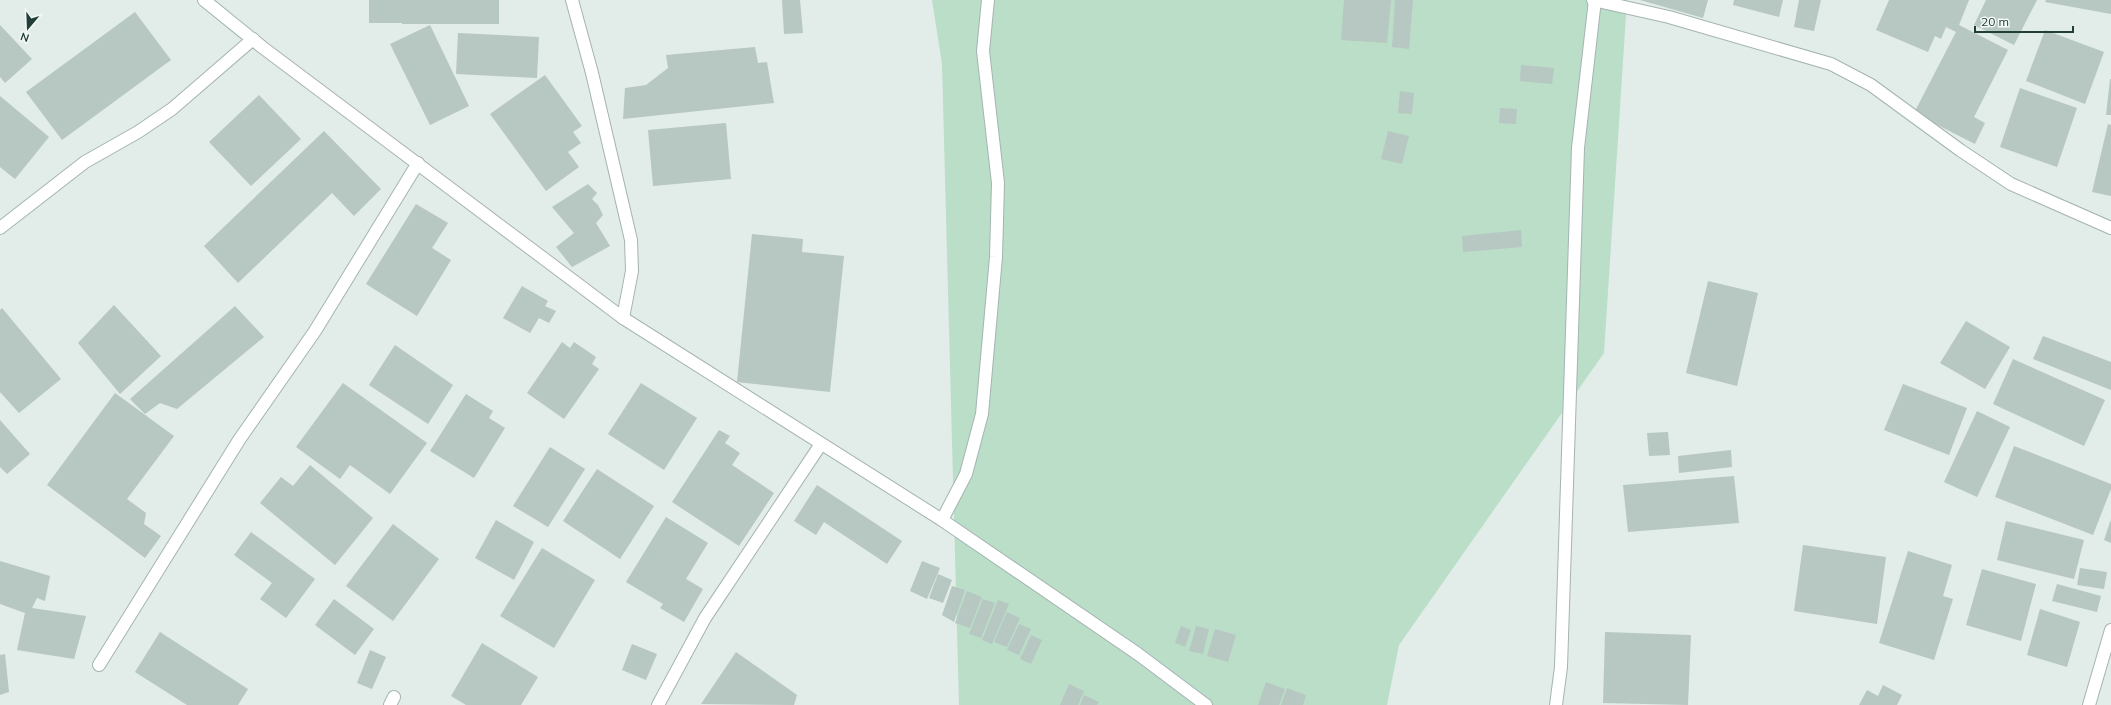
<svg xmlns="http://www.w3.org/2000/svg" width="2111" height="705" font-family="Mulish,sans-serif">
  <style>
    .green { fill: #badec8 }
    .building { fill: #b7c7c2 }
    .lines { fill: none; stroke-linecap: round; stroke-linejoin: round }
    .minor-casing { stroke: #a5b4b1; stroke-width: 14 }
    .minor { stroke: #fff; stroke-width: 12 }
  </style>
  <rect width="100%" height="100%" fill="#e2ece9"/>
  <polygon class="green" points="932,0 1627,0 1604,353 1399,645 1387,705 959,705 942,64"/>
  <g class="building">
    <polygon points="369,0 499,0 499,24 402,24 402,23 369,23"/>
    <polygon points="782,0 800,0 803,33 784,34"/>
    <polygon points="1344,0 1391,0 1387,43 1341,40"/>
    <polygon points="1395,0 1413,0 1409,49 1392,47"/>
    <polygon points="1640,0 1708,0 1703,18"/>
    <polygon points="1734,0 1783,0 1779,17 1733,5"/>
    <polygon points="1799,0 1821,0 1814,31 1794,27"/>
    <polygon points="1889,0 1969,0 1959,25 2008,50 1974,117 1985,123 1975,144 1914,113 1956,32 1946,27 1941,39 1935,36 1928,52 1876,30"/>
    <polygon points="1986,0 2037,0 2014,45 1974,25"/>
    <polygon points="2046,0 2111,0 2111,14 2045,2"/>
    <polygon points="135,12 171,60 62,140 26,92"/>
    <polygon points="0,25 32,59 5,83 0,77"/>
    <polygon points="430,25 469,106 430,125 390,44"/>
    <polygon points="2045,30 2104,52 2085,104 2026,81"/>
    <polygon points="458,33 539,37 537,78 456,74"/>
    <polygon points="755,47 758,63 767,62 774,103 623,119 625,88 646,85 668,68 666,55"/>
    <polygon points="1521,65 1554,68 1552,84 1520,81"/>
    <polygon points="545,75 582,126 573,132 581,143 568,152 579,167 546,191 490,114"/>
    <polygon points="2110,79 2111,79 2111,115 2106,115"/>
    <polygon points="2020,88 2077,108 2057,167 2000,147"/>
    <polygon points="1400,91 1414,93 1412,114 1398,113"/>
    <polygon points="259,95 301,139 251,186 209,142"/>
    <polygon points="0,96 49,137 15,179 0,167"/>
    <polygon points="1500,108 1517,109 1516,124 1499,123"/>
    <polygon points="726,123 731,179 653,186 648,130"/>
    <polygon points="2108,124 2111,125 2111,196 2092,192"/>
    <polygon points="324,131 381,189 354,216 332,193 238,283 204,246"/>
    <polygon points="1388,131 1409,136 1402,164 1381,159"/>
    <polygon points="588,184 597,193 592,199 598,205 603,215 596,223 610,246 572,267 556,247 574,233 552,207"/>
    <polygon points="416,204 448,223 432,248 451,260 417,316 366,284"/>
    <polygon points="1521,230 1522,247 1463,252 1462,236"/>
    <polygon points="752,234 803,239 802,252 844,256 830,392 737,382"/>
    <polygon points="1708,281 1758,293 1737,386 1686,373"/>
    <polygon points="522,286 548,301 545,306 556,311 549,323 539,318 530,333 503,318"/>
    <polygon points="114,305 161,356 120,394 78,343"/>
    <polygon points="235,306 264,337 177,409 160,403 145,414 130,399"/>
    <polygon points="2,308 61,379 19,413 0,392 0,310"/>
    <polygon points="1966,321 2010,347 1985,389 1940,363"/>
    <polygon points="2043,336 2111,362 2111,390 2033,359"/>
    <polygon points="562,342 570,348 574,342 596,357 592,364 599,369 564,419 527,393"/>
    <polygon points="395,345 453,385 428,424 369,385"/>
    <polygon points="2013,359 2105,400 2084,446 1993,404"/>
    <polygon points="343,383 427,443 390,494 350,465 340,479 296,447"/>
    <polygon points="641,383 697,418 664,470 608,434"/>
    <polygon points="1903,384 1967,408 1949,455 1884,430"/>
    <polygon points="115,393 174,436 127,499 146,513 144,524 161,536 145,558 47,485"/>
    <polygon points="466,394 493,411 489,418 505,428 474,478 430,451"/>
    <polygon points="1977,411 2010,427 1977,497 1944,482"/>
    <polygon points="0,420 30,454 7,474 0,467"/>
    <polygon points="719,430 730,436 725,443 740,453 732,465 774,493 739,546 672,502"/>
    <polygon points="1668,432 1670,455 1649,456 1647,433"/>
    <polygon points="2014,446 2111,484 2111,489 2093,535 1995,497"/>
    <polygon points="550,447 585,469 548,527 513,506"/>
    <polygon points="1731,450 1732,467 1679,473 1678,456"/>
    <polygon points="310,465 373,518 335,565 260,503 281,477 293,486"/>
    <polygon points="597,469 654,506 620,559 563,521"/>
    <polygon points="1734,476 1739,523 1628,532 1623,485"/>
    <polygon points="817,485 902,541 887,564 824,522 816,535 794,521"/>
    <polygon points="666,517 708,543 686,579 703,589 684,622 660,608 663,604 626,582"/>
    <polygon points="2111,519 2111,543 2104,540"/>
    <polygon points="496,520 534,542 514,580 475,558"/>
    <polygon points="2006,521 2084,540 2074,579 1997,560"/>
    <polygon points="393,524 439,559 393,621 346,586"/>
    <polygon points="251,532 315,579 286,618 260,599 272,583 234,555"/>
    <polygon points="1803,545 1886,557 1877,624 1794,611"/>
    <polygon points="542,548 595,580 554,648 500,616"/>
    <polygon points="1908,551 1952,565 1943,596 1953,599 1934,660 1879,643"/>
    <polygon points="0,561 50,576 45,601 37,598 32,608 86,616 74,659 17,650 25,613 0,604"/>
    <polygon points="922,561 940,568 927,599 910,591"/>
    <polygon points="2080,568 2107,572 2104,589 2077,585"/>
    <polygon points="1982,569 2036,584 2021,641 1966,625"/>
    <polygon points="938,574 952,580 943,603 929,598"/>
    <polygon points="2057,584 2101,596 2097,612 2052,601"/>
    <polygon points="952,586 965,590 954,622 942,615"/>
    <polygon points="967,591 982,597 970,628 955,623"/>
    <polygon points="334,599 374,629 355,655 315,625"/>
    <polygon points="983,599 995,603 981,638 969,634"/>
    <polygon points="998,600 1009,604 992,644 982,640"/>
    <polygon points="2040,609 2080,622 2067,667 2027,655"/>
    <polygon points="1007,612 1020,618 1007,647 994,642"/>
    <polygon points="1019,624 1031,629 1019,655 1007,650"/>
    <polygon points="1181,626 1191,630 1185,647 1175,643"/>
    <polygon points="1196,626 1209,629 1203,654 1189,651"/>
    <polygon points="1215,629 1236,635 1228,662 1207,656"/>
    <polygon points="160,632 248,689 238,705 187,705 135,672"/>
    <polygon points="1605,632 1691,635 1688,705 1603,703"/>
    <polygon points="1031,635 1042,640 1031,664 1020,659"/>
    <polygon points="482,643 538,677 521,705 466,705 451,696"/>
    <polygon points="632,644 657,654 646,680 622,670"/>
    <polygon points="370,650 386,657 372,689 357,683"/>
    <polygon points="736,652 797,695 794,705 701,704"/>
    <polygon points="5,654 9,692 0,695 0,655"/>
    <polygon points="1266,682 1285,689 1279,705 1258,705"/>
    <polygon points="1069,684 1084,691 1078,705 1060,705"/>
    <polygon points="1883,685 1902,695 1897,705 1859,705 1867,690 1878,696"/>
    <polygon points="1287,688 1306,695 1303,705 1281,705"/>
    <polygon points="1084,695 1099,702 1097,705 1080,705"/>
  </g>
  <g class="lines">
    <g class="minor-casing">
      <g id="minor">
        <polyline points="204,0 262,47 623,318 942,520 1138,654 1206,705"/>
        <polyline points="572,0 592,73 631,240 632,271 623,318"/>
        <polyline points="1593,0 1669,17 1831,64 1871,85 1960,150 2011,184 2111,228"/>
        <polyline points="0,228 85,162 138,132 172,109 253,39"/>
        <polyline points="942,520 966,474 982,414 996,257 998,183 983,51 988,0"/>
        <polyline points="99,665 239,440 315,331 418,163"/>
        <polyline points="390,705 394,697"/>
        <polyline points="658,705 705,618 821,444"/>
        <polyline points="1556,705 1561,667 1578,148 1595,0"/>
        <polyline points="2089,705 2111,630"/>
      </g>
    </g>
    <use href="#minor" class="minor"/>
  </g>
  <g transform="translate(28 28) rotate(199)" stroke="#f2f9f6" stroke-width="3" paint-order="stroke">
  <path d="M0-3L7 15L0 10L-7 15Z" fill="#223e39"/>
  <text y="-6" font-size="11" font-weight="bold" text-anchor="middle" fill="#223e39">N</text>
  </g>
  <path d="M1975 26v6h98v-6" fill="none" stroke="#223e39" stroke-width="2"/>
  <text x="1981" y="26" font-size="12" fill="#223e39" stroke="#f2f9f6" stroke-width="3" paint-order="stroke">20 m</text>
</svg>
